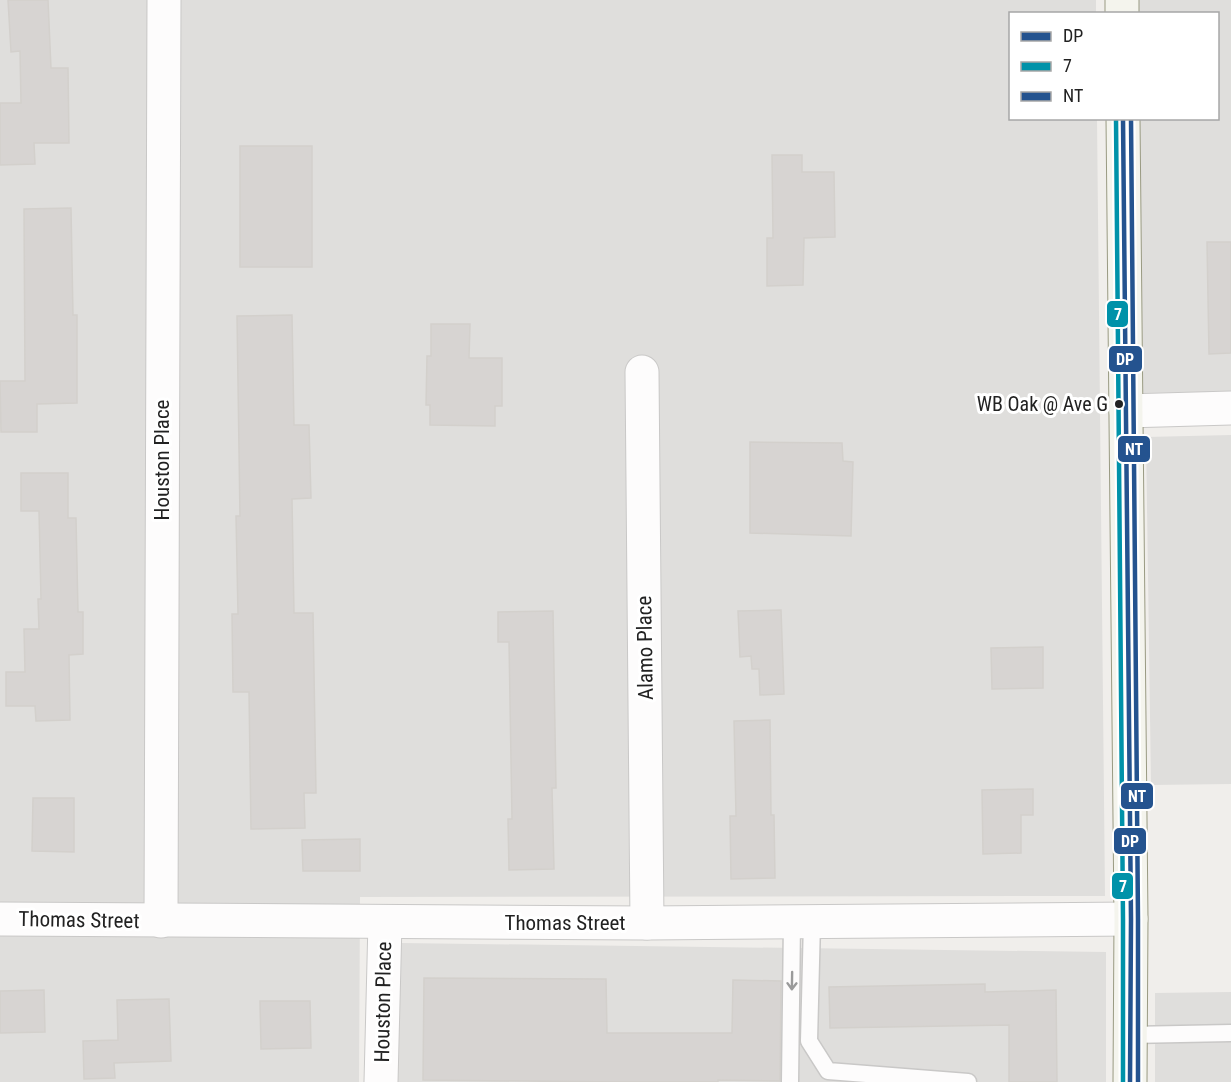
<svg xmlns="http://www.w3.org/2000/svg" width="1231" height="1082" font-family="'Roboto Condensed',sans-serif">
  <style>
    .residential { fill: #dfdedc }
    .building { fill: #d7d4d2; stroke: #d3d0cc; stroke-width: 1.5 }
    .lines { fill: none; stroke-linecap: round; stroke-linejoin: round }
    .lane-casing { stroke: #c9c8c7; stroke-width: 19 }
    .street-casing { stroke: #c9c8c7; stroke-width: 35 }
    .secondary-casing { stroke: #999a82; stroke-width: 35 }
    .lane { stroke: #fdfcfc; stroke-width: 16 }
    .street { stroke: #fdfcfc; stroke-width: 33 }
    .secondary { stroke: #f4f4ed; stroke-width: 33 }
    .bus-1-casing { stroke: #fff; stroke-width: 9 }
    .bus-2-casing { stroke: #fff; stroke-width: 9 }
    .bus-3-casing { stroke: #fff; stroke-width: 9 }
    .bus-1 { stroke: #24538f; stroke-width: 4.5 }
    .bus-2 { stroke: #0092a9; stroke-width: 4.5 }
    .bus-3 { stroke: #24538f; stroke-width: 4.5 }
    .oneway { stroke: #9a9a9a }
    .bus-dot { fill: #222; stroke: #fff; stroke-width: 2 }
    .labels { text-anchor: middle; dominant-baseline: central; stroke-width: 6; stroke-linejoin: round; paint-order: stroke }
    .bus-label { font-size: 20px; fill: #222; stroke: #fff; text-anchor: end }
    .street-label { font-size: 21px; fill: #222; stroke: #fff }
    .line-badge { stroke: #fff; stroke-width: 2 }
    .badge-label { font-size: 16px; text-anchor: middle; font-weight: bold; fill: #fff }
  </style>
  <rect width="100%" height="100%" fill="#f0eeeb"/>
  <g class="residential">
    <polygon points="0,0 1096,0 1096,13 1010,14 1010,118 1097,119 1105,896 360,897 359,1082 0,1082"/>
    <polygon points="1138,0 1231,0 1231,392 1143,393 1140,119 1218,118 1218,14 1139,13"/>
    <polygon points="1231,435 1231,784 1151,785 1146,437"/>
    <polygon points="401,943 1106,952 1106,1082 397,1082"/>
    <polygon points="1231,992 1231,1082 1155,1082 1155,993"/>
  </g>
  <g class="building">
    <polygon points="8,0 48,0 51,68 68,68 69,143 34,143 35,164 0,165 0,103 21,103 20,51 11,52"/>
    <rect x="240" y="146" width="72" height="121"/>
    <polygon points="772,155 802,155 802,172 834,172 835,237 804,238 803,285 767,286 767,238 773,238"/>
    <polygon points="71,208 73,315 77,315 77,403 37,404 37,432 1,432 0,381 25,381 24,209"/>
    <polygon points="1207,242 1231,242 1231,353 1209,354"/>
    <polygon points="292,315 294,425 309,425 311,498 292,499 294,613 313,613 316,793 304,793 305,828 251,829 249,692 233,692 232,614 238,614 236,516 240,516 237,316"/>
    <polygon points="431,324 470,324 469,358 502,358 502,406 495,406 495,426 430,425 430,405 426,405 427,356 431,356"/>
    <polygon points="750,442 842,443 843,461 853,462 851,536 750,533"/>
    <polygon points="21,473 68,473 68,518 76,518 78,612 83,612 83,654 69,655 70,720 36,721 35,706 6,706 6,672 25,672 24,629 39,629 38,599 41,599 39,511 21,511"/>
    <polygon points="781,610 784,694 760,695 759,669 752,669 751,656 740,657 738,611"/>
    <polygon points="553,611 556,788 552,788 554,869 509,870 508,819 512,819 509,642 498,642 498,612"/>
    <polygon points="1043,647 1043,688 992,689 991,648"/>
    <polygon points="770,720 771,815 774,815 775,878 731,879 730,816 736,816 734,721"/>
    <polygon points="1033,789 1033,815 1021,815 1021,853 983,854 982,790"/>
    <polygon points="33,798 74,798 74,852 32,851"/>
    <polygon points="360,839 360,871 303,871 302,840"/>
    <polygon points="424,978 606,979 607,1033 732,1033 733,980 781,981 780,1081 718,1080 718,1082 618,1082 423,1080"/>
    <polygon points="985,984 985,992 1056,990 1057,1082 1009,1082 1009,1025 830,1028 829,987"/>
    <polygon points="44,990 45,1032 0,1033 0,991"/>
    <polygon points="169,999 171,1061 114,1063 115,1078 84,1079 83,1041 118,1040 117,1000"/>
    <polygon points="260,1001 310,1001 311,1048 261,1049"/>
  </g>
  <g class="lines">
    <g class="lane-casing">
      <g id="lane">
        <polyline points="812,922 809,1041 828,1071 968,1082"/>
        <polyline points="1130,1035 1231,1033"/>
        <polyline points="790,1082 792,922"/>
      </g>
    </g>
    <g class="street-casing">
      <g id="street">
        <polyline points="642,372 647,923"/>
        <polyline points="1126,411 1231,408"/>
        <polyline points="0,919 647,923 1131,919"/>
        <polyline points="161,921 164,0"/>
        <polyline points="381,1082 385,922"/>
      </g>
    </g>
    <g class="secondary-casing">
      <g id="secondary">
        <polyline points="1122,0 1122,14"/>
        <polyline points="1123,118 1131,919 1130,1082"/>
      </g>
    </g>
    <use href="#lane" class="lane"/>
    <use href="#street" class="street"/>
    <use href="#secondary" class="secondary"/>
    <g class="bus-1-casing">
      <polyline id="bus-1" points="1123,118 1131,919 1130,1082"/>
    </g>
    <g class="bus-2-casing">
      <polyline id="bus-2" points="1116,118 1123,919 1123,1082"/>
    </g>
    <g class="bus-3-casing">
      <polyline id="bus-3" points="1131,118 1138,919 1138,1082"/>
    </g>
    <use href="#bus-1" class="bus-1"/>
    <use href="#bus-2" class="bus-2"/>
    <use href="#bus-3" class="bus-3"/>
  </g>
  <defs><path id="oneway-shaft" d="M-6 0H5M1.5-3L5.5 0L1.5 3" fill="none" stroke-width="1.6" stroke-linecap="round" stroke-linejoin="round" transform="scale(1.5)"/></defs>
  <use class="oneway" href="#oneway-shaft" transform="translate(792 981) rotate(91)"/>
  <circle class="bus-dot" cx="1119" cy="404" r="5"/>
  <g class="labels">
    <g class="bus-label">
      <text x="1108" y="404">WB Oak @ Ave G</text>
    </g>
    <g class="street-label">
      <text transform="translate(162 460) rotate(-90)">Houston Place</text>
      <text transform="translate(645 648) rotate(-91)">Alamo Place</text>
      <text transform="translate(79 920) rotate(1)">Thomas Street</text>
      <text x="565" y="923">Thomas Street</text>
      <text transform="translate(383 1002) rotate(-89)">Houston Place</text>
    </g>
  </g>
  <g class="line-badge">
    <rect x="1106" y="300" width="23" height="28" rx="6" fill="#0092a9"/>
    <rect x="1108" y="345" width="35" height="28" rx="6" fill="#24538f"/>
    <rect x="1117" y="435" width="34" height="28" rx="6" fill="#24538f"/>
    <rect x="1120" y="782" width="34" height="28" rx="6" fill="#24538f"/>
    <rect x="1113" y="827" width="34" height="28" rx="6" fill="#24538f"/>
    <rect x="1111" y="872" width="23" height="28" rx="6" fill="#0092a9"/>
  </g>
  <g class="badge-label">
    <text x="1118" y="320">7</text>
    <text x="1125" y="365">DP</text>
    <text x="1134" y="455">NT</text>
    <text x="1137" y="802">NT</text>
    <text x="1130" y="847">DP</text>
    <text x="1123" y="892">7</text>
  </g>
  <rect x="1009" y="12" width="210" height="108" fill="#ffffff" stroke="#a7a7a7" stroke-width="1.5"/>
  <rect x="1021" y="32" width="30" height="9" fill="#24538f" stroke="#a7a7a7" stroke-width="1.5"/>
  <text x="1063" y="42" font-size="18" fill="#222222">DP</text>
  <rect x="1021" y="62" width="30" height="9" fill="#0092a9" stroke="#a7a7a7" stroke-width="1.5"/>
  <text x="1063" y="72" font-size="18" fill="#222222">7</text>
  <rect x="1021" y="92" width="30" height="9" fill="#24538f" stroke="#a7a7a7" stroke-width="1.5"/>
  <text x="1063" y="102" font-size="18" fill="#222222">NT</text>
</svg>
